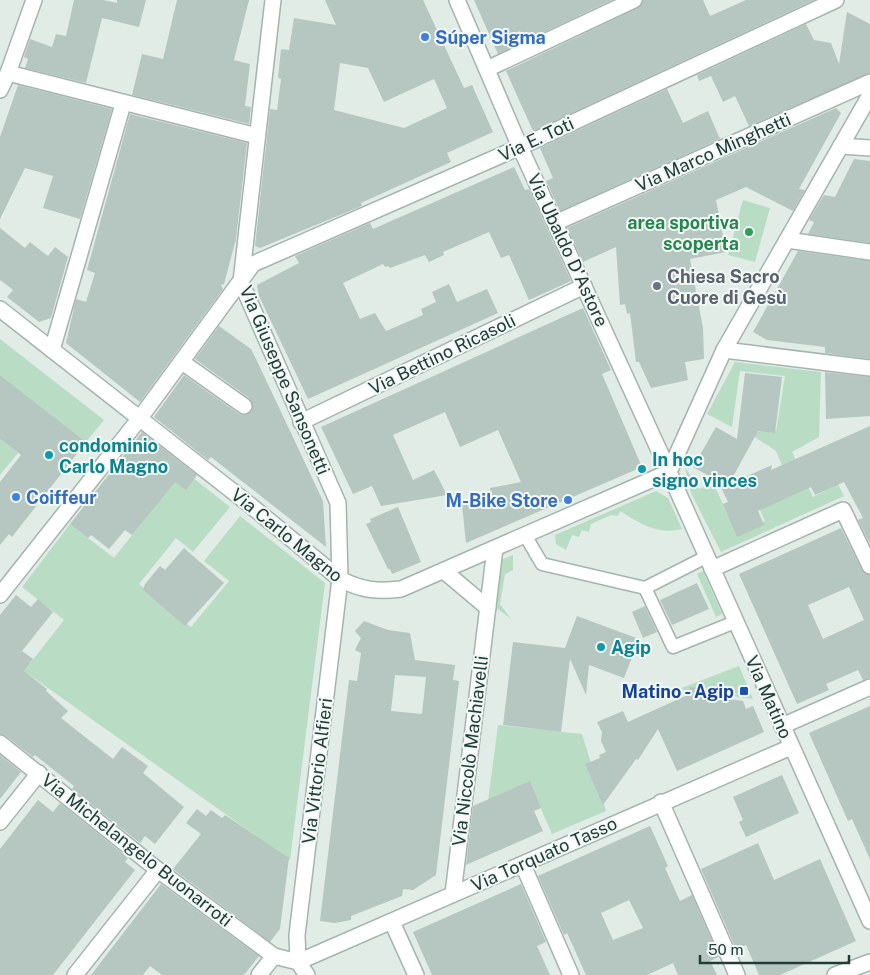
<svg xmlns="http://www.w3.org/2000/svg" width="870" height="975" font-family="'Public Sans',sans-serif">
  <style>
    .green { fill: #b9ddc4 }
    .building { fill: #b6c6c0; fill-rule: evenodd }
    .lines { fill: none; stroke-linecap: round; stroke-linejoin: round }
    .service-casing { stroke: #a4b4ae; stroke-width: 15 }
    .minor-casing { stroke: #a4b4ae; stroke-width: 18 }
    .tertiary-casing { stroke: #a4b4ae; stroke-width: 18 }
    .service { stroke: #fff; stroke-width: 12 }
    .minor { stroke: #fff; stroke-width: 15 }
    .tertiary { stroke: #fff; stroke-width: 15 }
    .shop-dot { fill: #3f7fe0; stroke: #f1f8f5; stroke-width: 2 }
    .leisure-dot { fill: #2e9e5b; stroke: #f1f8f5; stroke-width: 2 }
    .worship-dot { fill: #6b7280; stroke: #f1f8f5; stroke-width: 2 }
    .culture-dot { fill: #0f9aa8; stroke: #f1f8f5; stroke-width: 2 }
    .transit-dot { fill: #1a4fb4; stroke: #f1f8f5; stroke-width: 2 }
    .labels { text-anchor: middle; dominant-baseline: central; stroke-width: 4; stroke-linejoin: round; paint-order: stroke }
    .shop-label { font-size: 18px; font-weight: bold; fill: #366cbe; stroke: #f1f8f5; text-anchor: start }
    .street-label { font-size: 18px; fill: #213c36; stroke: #f1f8f5 }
    .leisure-label { font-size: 18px; font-weight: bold; fill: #27864d; stroke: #f1f8f5; text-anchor: end }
    .worship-label { font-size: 18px; font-weight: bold; fill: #5b616d; stroke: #f1f8f5; text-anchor: start }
    .culture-label { font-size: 18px; font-weight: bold; fill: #0d838f; stroke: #f1f8f5; text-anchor: start }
    .transit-label { font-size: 18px; font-weight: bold; fill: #164399; stroke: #f1f8f5; text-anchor: end }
  </style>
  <rect width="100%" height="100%" fill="#e1ece7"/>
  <g class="green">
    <polygon points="743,200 770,208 755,262 728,255"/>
    <polygon points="0,339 104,420 86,442 0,375"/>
    <polygon points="735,362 821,372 819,437 792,452 813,497 838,484 844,496 721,552 691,493 685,467 699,489 713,483 737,533 765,521 760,510 793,492 776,451 747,432 776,431 785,376 740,371 732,427 707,414"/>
    <polygon points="0,439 18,453 0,475"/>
    <polygon points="183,470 230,507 193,552 176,538 139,584 191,627 229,581 204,561 240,516 325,583 290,860 24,671 64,620 22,587 70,524 114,558"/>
    <path d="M656 491 668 498 682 529C657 535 641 524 620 511L618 516 611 515 591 524 589 532 582 530 579 537 572 535 566 550 556 544 555 535Z"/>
    <polygon points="513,555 513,570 505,574 500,604 511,619 494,606 501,560"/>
    <polygon points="703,571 722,614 716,617 697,574"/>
    <polygon points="739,666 753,699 679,689"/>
    <polygon points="498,725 582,734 606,811 552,834 530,784 488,801"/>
  </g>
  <g class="building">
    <polygon points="74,0 103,0 117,3 117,0 146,0 139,27 102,18 86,83 25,68 28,59 24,57 30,39 52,47 56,34 66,36"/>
    <polygon points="177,0 249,0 234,60 250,64 245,106 251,107 249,124 132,95 142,54 163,59"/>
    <path d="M325 0H423L464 88 472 85 493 132 447 153 451 162 361 203 362 206 260 248 255 246 270 109 277 110 281 79 278 78 281 49 289 50 294 18 336 25ZM340 63 368 68 384 102 434 79 447 108 404 128 334 110Z"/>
    <polygon points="474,0 612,0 498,54"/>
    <polygon points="643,0 703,0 710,16 746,0 814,0 533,131 506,71 638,8"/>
    <polygon points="847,12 870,24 870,73 749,126 735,96 723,102 711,76 699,81 697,75 806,24 814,40 831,43 839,64"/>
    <polygon points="18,85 112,109 80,219 43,208 53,176 25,168 0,219 0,137"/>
    <polygon points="667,89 683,123 708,111 720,139 560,211 546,181 553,178 540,148"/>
    <polygon points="836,108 841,113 799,189 805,190 793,211 746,187 716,200 726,252 690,259 703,328 704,359 685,362 688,380 651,388 639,362 636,362 630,313 627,314 625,304 620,305 616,247 583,262 567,228"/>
    <polygon points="130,114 247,143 236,239 224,284 221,285 223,289 140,402 66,343 76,299 86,302 95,273 87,270"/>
    <polygon points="854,159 870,161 870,243 808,234 814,222 809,220 824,195 835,197"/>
    <polygon points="514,167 525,190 529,189 571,281 529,300 509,255 501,258 489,232 443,252 444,255 429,262 425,255 390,268 388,266 385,267 383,264 343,283 360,319 375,313 386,331 423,315 421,309 436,302 432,292 449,284 457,302 487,289 498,313 308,399 259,296 257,285 299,263 295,256 370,223 373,229"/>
    <polygon points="0,228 25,248 30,242 48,256 55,247 68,257 51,318 39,322 7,297 13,290 0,280"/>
    <polygon points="798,251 870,261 870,359 825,353 825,347 767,340 753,332"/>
    <polygon points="583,308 611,370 602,374 642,467 466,543 462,505 491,493 490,488 521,482 498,430 460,447 445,412 393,435 413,480 434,470 447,495 381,506 372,486 353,494 321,427"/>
    <polygon points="219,326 251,349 257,361 323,501 326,547 211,457 208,460 154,417 184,375 239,414 244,415 251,412 253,406 249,398 195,359"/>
    <polygon points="825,372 870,377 870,416 826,419"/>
    <polygon points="745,373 782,377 775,433 758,431 729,484 772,465 771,470 870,426 870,544 858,520 863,518 844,482 815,495 811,487 758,511 764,525 737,537 723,504 728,502 718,481 693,467 716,427 737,439"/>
    <polygon points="0,375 86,442 12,537 9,534 0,545 0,482 21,455 0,439"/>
    <polygon points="142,432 197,475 186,490 175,482 132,535 125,530 109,549 91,535 88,538 70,524"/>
    <polygon points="398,507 421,562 392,574 390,569 388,569 366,524 371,522 370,519"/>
    <path d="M841 528 862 570 870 575V678L863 680 858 670 826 684 829 690 797 704 739 574ZM849 587 864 620 823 639 808 605Z"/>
    <polygon points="184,548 224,583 185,626 143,590 145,584 160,566 165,570"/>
    <polygon points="697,583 709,609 672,625 660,600"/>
    <polygon points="16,595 31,607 38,599 53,612 22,651 33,659 24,671 47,689 46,691 68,711 61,718 113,759 122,747 148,766 143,773 184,807 155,844 145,836 140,843 72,789 74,786 35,755 33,757 6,736 0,734 0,615"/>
    <polygon points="645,606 657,632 643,638 632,612"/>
    <polygon points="577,616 639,639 624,678 589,665 586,695 570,659 561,732 503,725 513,642 565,648"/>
    <path d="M364 621 388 630 410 633 415 660 455 665 453 680 459 681 436 875 413 890 403 889 402 896 351 916V920L335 923 320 921 349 680 357 681 361 653 355 650 361 638 355 631ZM395 675 426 677 422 714 391 711Z"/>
    <polygon points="689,687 730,691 730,699 743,701 746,709 753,706 764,732 677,771 658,729 638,760 636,759 603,805 585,764 600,758 599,755 606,752 601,741 602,732 597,722 623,711 628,722 692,693"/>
    <polygon points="870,706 870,859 852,819 848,821 809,733"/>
    <polygon points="0,755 21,772 0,799"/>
    <polygon points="782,775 799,813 746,837 739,822 743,820 733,797"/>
    <polygon points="530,781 541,808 534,811 543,831 466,865 473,806"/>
    <polygon points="38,800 53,812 60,803 128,858 125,862 135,870 53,975 0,975 0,849"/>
    <polygon points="197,809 206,816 211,810 222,818 225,815 289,858 280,929 270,942 173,869 201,834 186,823"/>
    <path d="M650 826 668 866 665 868 680 901 692 895 719 957 710 961 717 975H678L673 963 647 975H586L567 933 564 935 538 876ZM629 900 643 928 613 940 601 913Z"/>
    <polygon points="758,843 774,880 820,859 856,941 780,975 759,975 746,945 736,949 701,869"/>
    <polygon points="161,884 259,956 244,975 162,975 150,966 143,975 91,975"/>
    <polygon points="521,884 546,942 537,946 550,975 432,975 413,932"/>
  </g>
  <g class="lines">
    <g class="service-casing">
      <g id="service">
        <polyline points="525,535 542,564 645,588 673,647 735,622"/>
        <polyline points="645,588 706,557"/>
      </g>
    </g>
    <g class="minor-casing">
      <g id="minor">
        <polyline points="273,0 241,282 338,503 340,579 297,935 298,962 791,747"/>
        <polyline points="457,0 520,147 669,472"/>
        <polyline points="487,69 634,0"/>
        <polyline points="8,73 257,136"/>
        <polyline points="0,90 8,73 34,0"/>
        <polyline points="841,146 870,148"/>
        <polyline points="555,223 870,82"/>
        <polyline points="787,240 870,252"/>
        <polyline points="52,350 123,104"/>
        <polyline points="724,350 870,368"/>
        <polyline points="182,362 244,406"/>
        <polyline points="301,422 584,286"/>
        <polyline points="712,569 843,510 870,566"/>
        <polyline points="444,571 488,608"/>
        <polyline points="0,595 140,418 253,264 520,147 836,0"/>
        <polyline points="782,726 870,687"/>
        <polyline points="0,743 158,870 274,956 298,962 307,975"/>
        <polyline points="661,802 737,975"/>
        <polyline points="0,822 39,773"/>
        <polyline points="523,865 571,975"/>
        <polyline points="453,894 495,548"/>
        <polyline points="392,922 416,975"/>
        <polyline points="75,975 158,870"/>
        <polyline points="259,975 274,956"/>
        <polyline points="835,975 870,962"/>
      </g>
    </g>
    <g class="tertiary-casing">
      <g id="tertiary">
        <path d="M0 309 250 505 340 579C361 590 377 592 401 589L669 472"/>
        <polyline points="669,472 870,921"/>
        <polyline points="669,472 724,350 870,95"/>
      </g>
    </g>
    <use href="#service" class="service"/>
    <use href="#minor" class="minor"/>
    <use href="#tertiary" class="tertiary"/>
  </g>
  <g class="shop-dot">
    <circle cx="425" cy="37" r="5"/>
    <circle cx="16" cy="497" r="5"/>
    <circle cx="568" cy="500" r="5"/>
  </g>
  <circle class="leisure-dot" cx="749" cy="232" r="5"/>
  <circle class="worship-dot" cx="657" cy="286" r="5"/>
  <g class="culture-dot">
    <circle cx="49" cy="455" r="5"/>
    <circle cx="642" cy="469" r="5"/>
    <circle cx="601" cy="647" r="5"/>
  </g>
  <rect class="transit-dot" x="739" y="686" width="10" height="10" rx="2.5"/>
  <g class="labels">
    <g class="shop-label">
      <text x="435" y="37">Súper Sigma</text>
      <text x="26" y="497">Coiffeur</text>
      <text x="558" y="500" text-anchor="end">M-Bike Store</text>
    </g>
    <g class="street-label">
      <text transform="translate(536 139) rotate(-25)">Via E. Toti</text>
      <text transform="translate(713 152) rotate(-24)">Via Marco Minghetti</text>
      <text transform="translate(568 250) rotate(65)">Via Ubaldo D'Astore</text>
      <text transform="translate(442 354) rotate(-26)">Via Bettino Ricasoli</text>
      <text transform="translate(285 380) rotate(67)">Via Giuseppe Sansonetti</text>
      <text transform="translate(287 535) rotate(39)">Via Carlo Magno</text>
      <text transform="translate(769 697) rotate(66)">Via Matino</text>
      <text transform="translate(470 751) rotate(-83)">Via Niccolò Machiavelli</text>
      <text transform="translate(317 771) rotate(-83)">Via Vittorio Alfieri</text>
      <text transform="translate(137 850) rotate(38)">Via Michelangelo Buonarroti</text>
      <text transform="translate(544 854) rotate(-24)">Via Torquato Tasso</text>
    </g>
    <g class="leisure-label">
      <text x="739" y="222">area sportiva<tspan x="739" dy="21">scoperta</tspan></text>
    </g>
    <g class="worship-label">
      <text x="667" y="276">Chiesa Sacro<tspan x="667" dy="21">Cuore di Gesù</tspan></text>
    </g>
    <g class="culture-label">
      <text x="59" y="445">condominio<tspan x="59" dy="21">Carlo Magno</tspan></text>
      <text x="652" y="459">In hoc<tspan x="652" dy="21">signo vinces</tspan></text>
      <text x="611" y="647">Agip</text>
    </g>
    <g class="transit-label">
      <text x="734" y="691">Matino - Agip</text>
    </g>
  </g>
  <path d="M700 955v8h149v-8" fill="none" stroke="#213c36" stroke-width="2.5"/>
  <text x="708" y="955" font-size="15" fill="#213c36" stroke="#f1f8f5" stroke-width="4" paint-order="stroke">50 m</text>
</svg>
